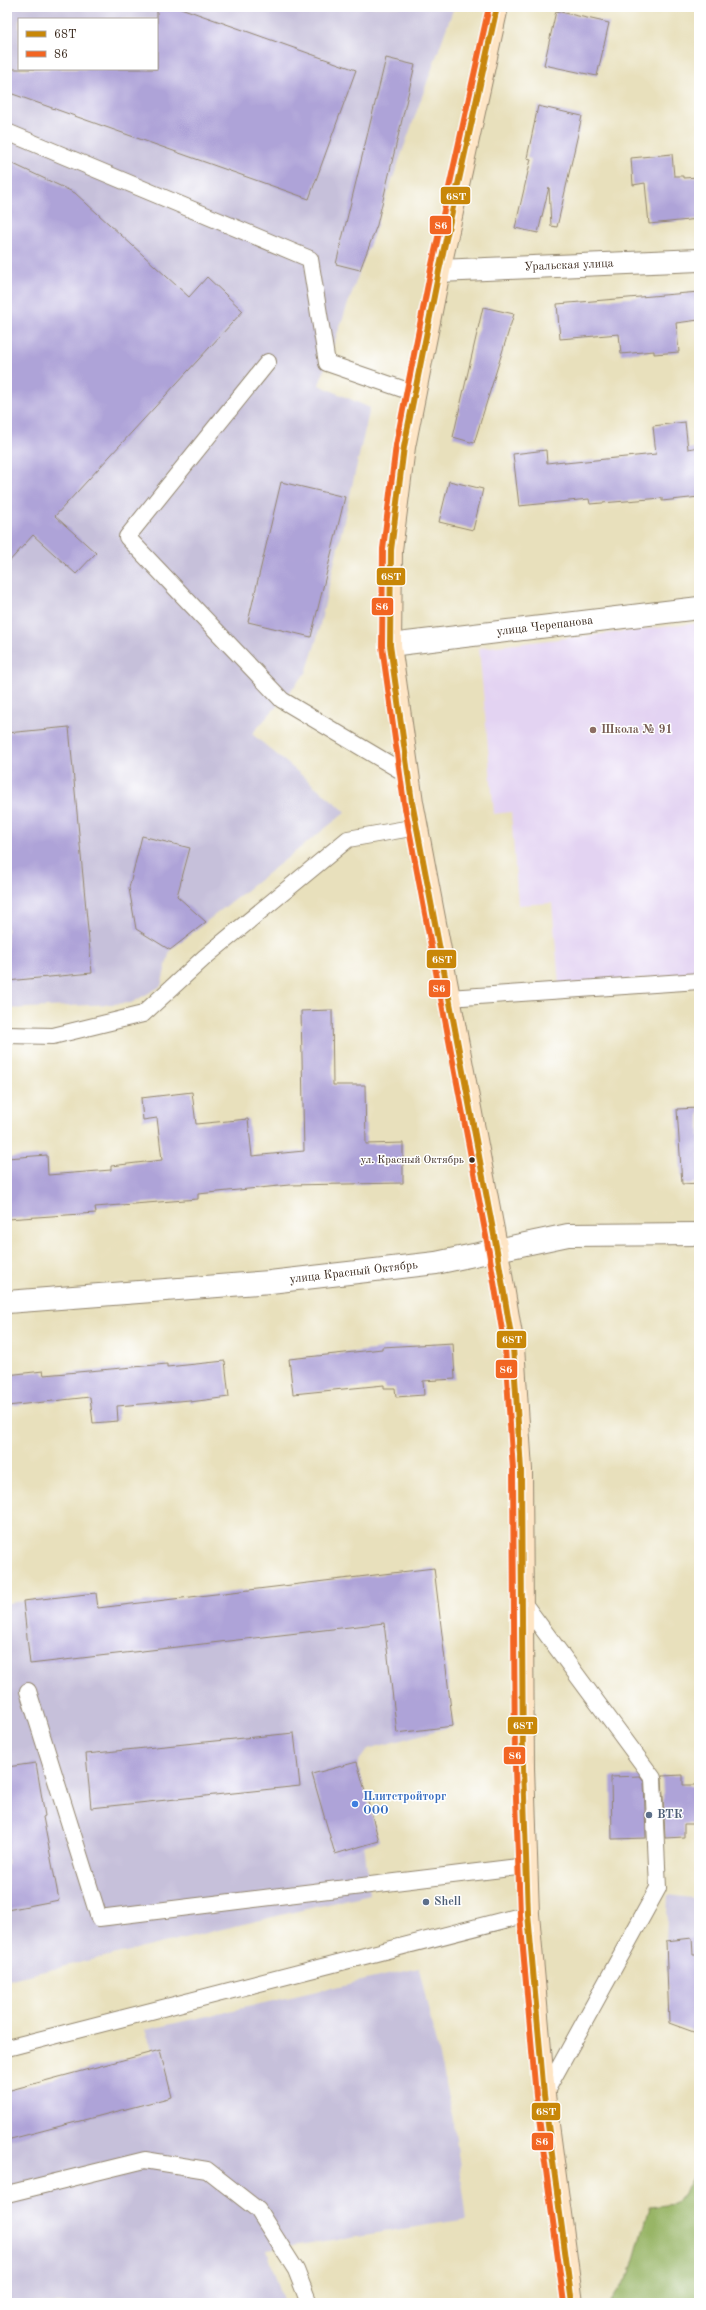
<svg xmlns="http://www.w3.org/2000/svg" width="706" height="2310" font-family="'Old Standard TT',serif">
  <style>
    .built { fill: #e3d3f2 }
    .industrial { fill: #c6c0da; fill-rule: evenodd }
    .forest { fill: #98b566; stroke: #6a7042 }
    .building { fill: #aea3d8 }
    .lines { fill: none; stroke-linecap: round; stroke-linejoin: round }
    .service-casing { stroke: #92856d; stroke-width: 18 }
    .minor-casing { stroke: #92856d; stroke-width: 24 }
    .secondary-casing { stroke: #92856d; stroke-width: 24 }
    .service { stroke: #fff; stroke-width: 16 }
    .minor { stroke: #fff; stroke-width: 22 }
    .secondary { stroke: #fee5c5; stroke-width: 22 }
    .bus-1-casing { stroke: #fff; stroke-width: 9 }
    .bus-2-casing { stroke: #fff; stroke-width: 9 }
    .bus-1 { stroke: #c88708; stroke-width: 6 }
    .bus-2 { stroke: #f26522; stroke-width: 6 }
    .education-dot { fill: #8d6e63; stroke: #fff; stroke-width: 1.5 }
    .bus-dot { fill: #3b2a1e; stroke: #fff; stroke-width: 1.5 }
    .shop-dot { fill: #3f7fe0; stroke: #fff; stroke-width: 1.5 }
    .service-dot { fill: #5c6f8a; stroke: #fff; stroke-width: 1.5 }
    .labels { text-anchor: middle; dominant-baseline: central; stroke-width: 3; stroke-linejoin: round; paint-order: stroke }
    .bus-label { font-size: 11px; fill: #3b2a1e; stroke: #fff; text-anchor: end }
    .street-label { font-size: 12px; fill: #3b2a1e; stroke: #fff }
    .education-label { font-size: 12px; font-weight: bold; fill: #785e54; stroke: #fff; text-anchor: start }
    .shop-label { font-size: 12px; font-weight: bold; fill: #366cbe; stroke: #fff; text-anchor: start }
    .service-label { font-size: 12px; font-weight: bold; fill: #4e5e75; stroke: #fff; text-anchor: start }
    .line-badge { stroke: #fff; stroke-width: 1.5 }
    .badge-label { font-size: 11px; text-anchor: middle; font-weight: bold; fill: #fff }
  </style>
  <rect width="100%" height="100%" fill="#fff"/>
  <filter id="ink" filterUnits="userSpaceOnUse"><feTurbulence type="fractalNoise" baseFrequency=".025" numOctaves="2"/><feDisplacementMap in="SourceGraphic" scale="8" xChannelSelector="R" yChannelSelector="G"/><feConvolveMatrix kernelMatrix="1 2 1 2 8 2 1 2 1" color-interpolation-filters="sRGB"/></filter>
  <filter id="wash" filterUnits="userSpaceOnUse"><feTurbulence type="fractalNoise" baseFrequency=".012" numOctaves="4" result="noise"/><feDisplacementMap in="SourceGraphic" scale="16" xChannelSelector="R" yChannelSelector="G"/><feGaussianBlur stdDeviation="0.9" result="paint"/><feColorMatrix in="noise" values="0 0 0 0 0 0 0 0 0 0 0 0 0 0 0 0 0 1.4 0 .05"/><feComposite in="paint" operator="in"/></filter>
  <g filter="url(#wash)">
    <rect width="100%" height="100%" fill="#e8e0bc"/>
    <polygon class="built" points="699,623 699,974 559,985 552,903 518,905 511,812 494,814 479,648"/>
    <g class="industrial">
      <path d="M7 7H454L319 385 370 408 316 642 306 673 252 734 346 812 170 950 161 986 131 1003 7 1009ZM19 19H157V69H19Z"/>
      <polygon points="434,1568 453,1726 368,1749 355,1766 370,1894 7,1980 7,1603 96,1593 98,1608"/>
      <polygon points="668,1895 699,1899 699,2034 669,2023 666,1941"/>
      <polygon points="419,1968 454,2124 467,2219 267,2250 284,2303 7,2303 7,2140 172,2097 145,2030"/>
    </g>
    <polygon class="forest" points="699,2171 699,2303 610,2303 630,2273 649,2207 675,2204"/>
    <g id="blocks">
      <g class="building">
        <polygon points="157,7 178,7 356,70 309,199 7,92 7,69 157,69"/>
        <polygon points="556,11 609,23 597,76 544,65"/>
        <polygon points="386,58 415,65 377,225 360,270 336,264"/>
        <polygon points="538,106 582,116 557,227 551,226 549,187 538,233 515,228 531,159 527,158"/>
        <polygon points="672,154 674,176 683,176 683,178 699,177 699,219 649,224 645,183 633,185 631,158"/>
        <polygon points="7,161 75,193 189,297 207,277 243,311 55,516 96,553 76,574 33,535 7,564"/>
        <polygon points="699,292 699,320 676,323 679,352 654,354 654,351 621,354 619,334 560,339 557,304"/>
        <polygon points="483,307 514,314 474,443 453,437"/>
        <polygon points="685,422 688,449 699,447 699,497 662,501 662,498 590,504 589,499 519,506 513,454 546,450 547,463 564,461 565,463 656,454 653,426"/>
        <polygon points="449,481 483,489 473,530 439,522"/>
        <polygon points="281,482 345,497 311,637 248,622"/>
        <polygon points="69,727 92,973 7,981 7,733"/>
        <polygon points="142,836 190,848 177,896 206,922 170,950 136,929 129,888"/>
        <polygon points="332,1010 333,1085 365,1085 366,1144 403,1143 403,1183 289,1185 198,1194 198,1199 95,1207 96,1213 7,1219 7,1158 47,1155 48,1175 111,1170 111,1166 162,1160 157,1118 143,1120 141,1098 192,1092 196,1124 248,1119 252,1156 304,1151 301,1011"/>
        <polygon points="699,1108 699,1183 682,1184 677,1109"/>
        <polygon points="453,1343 455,1379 423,1381 424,1395 396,1397 395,1388 384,1388 384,1385 293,1394 289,1359 382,1349 382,1347"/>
        <polygon points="225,1361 229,1397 190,1402 190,1400 117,1406 118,1421 93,1423 90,1397 7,1406 7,1375 43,1371 44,1375 167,1364 167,1367"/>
        <polygon points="434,1568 453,1726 397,1733 384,1623 30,1664 23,1601 96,1593 98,1608"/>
        <polygon points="294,1733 300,1786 91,1808 86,1754"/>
        <polygon points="357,1762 379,1841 335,1854 312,1774"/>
        <polygon points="36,1763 45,1816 43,1817 59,1900 7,1910 7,1767"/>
        <polygon points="683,1775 683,1785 699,1785 699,1824 684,1824 684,1837 665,1838 662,1776"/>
        <polygon points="640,1776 644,1781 646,1838 612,1839 611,1777"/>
        <polygon points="692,1938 693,1954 699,1954 699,2034 669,2023 666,1941"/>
        <polygon points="160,2050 172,2097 7,2140 7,2091"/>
      </g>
    </g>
  </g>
  <g filter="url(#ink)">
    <use href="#blocks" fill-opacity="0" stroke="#92856d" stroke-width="1"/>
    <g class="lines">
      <g class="service-casing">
        <g id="service">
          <polyline points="7,132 310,259 327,363 414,393"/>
          <polyline points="268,362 127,537 282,700 408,775"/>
          <polyline points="448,998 699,981"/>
          <polyline points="7,1035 53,1036 143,1014 205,957 348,839 417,827"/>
          <polyline points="522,1601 653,1778 658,1888 544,2095"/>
          <polyline points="28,1691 99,1918 526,1866"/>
          <polyline points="7,2048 528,1914"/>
          <polyline points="7,2194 145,2160 207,2170 258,2210 296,2270 309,2303"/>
        </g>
      </g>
      <g class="minor-casing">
        <g id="minor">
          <path id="s1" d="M439 271 699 260"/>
          <path id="s2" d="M390 645 699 608"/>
          <path id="s3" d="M7 1302 270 1282 436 1263 568 1235 699 1234"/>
        </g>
      </g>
      <g class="secondary-casing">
        <polyline id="secondary" points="497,7 439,271 404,447 391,550 390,645 412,802 497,1251 513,1347 521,1470 523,1768 528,1914 544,2095 572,2303"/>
      </g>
      <use href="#service" class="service"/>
      <use href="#minor" class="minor"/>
      <use href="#secondary" class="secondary"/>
      <g class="bus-1-casing">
        <polyline id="bus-1" points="497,7 439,271 404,447 391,550 390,645 412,802 497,1251 513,1347 521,1470 523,1768 528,1914 544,2095 572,2303"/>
      </g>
      <g class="bus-2-casing">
        <polyline id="bus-2" points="489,7 431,269 396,445 383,549 382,646 404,803 489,1252 505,1348 513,1470 515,1768 520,1915 536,2096 564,2303"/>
      </g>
      <use href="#bus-1" class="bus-1"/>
      <use href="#bus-2" class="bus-2"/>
    </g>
  </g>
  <circle class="education-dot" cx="593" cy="730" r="4"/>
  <circle class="bus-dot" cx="472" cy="1160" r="3.5"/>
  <circle class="shop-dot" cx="355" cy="1804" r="4"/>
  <g class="service-dot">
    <circle cx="649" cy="1815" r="4"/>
    <circle cx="426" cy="1902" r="4"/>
  </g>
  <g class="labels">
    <g class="bus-label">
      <text x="464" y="1160">ул. Красный Октябрь</text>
    </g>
    <g class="street-label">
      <text stroke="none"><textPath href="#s1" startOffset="130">Уральская улица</textPath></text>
      <text stroke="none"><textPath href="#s2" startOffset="156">улица Черепанова</textPath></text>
      <text stroke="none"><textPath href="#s3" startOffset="348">улица Красный Октябрь</textPath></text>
    </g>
    <g class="education-label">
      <text x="601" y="730">Школа № 91</text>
    </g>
    <g class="shop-label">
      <text x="363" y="1797">Плитстройторг<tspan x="363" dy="14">ООО</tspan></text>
    </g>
    <g class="service-label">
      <text x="657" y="1815">ВТК</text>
      <text x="434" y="1902">Shell</text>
    </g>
  </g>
  <g class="line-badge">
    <rect x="440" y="186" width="31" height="19" rx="4" fill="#c88708"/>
    <rect x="429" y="215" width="23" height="20" rx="4" fill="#f26522"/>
    <rect x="376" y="567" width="30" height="19" rx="4" fill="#c88708"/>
    <rect x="371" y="597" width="23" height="19" rx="4" fill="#f26522"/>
    <rect x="426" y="949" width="31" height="20" rx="4" fill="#c88708"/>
    <rect x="428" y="979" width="23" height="19" rx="4" fill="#f26522"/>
    <rect x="496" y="1330" width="31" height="19" rx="4" fill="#c88708"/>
    <rect x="495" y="1359" width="23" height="20" rx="4" fill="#f26522"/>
    <rect x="507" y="1716" width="31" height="19" rx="4" fill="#c88708"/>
    <rect x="503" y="1746" width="23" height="19" rx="4" fill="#f26522"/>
    <rect x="531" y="2102" width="30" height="19" rx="4" fill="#c88708"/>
    <rect x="531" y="2132" width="23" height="19" rx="4" fill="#f26522"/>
  </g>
  <g class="badge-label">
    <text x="456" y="200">68Т</text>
    <text x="441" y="229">86</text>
    <text x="391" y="580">68Т</text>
    <text x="382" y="610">86</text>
    <text x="442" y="963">68Т</text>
    <text x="439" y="992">86</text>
    <text x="512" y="1343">68Т</text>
    <text x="506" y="1373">86</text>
    <text x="523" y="1729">68Т</text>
    <text x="515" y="1759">86</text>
    <text x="546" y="2115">68Т</text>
    <text x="542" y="2145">86</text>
  </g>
  <rect width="706" height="2310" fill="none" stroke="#fff" stroke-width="24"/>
  <rect x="18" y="18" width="140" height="52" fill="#ffffff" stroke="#b1aaa5"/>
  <rect x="26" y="31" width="20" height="6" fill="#c88708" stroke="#b1aaa5"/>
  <text x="54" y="38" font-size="12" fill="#3b2a1e">68Т</text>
  <rect x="26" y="51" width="20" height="6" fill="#f26522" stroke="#b1aaa5"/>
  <text x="54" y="58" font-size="12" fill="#3b2a1e">86</text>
</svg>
